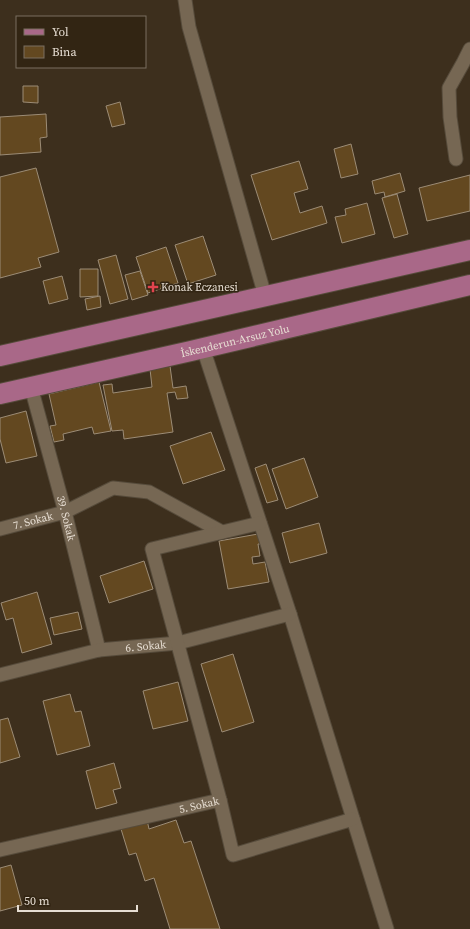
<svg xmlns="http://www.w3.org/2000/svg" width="470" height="929" font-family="'Source Serif 4',serif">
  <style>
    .building { fill: #634820; stroke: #9c8c76 }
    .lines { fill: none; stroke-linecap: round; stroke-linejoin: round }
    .street-casing { stroke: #564b3b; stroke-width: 15 }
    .primary-casing { stroke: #564b3b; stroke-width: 22 }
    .street { stroke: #766753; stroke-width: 13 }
    .primary { stroke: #a96888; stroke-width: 20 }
    .health-dot { fill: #e0444e; stroke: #322513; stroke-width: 1.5 }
    .labels { text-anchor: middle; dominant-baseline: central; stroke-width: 3; stroke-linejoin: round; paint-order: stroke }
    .poi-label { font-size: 11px; fill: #e7ded3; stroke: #322513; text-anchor: start }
    .street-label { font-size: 11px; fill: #e7ded3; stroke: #322513 }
  </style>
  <rect width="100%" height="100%" fill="#3d2f1d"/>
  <g class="building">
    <polygon points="23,86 38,86 38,103 23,102"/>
    <polygon points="120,102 125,124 112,127 106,106"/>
    <polygon points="46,114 47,137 40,138 41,152 0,155 0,117"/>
    <polygon points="351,144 358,174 341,178 334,149"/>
    <polygon points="299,161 308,189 294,193 300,213 322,206 327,223 272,240 251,175"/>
    <polygon points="36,168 59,252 38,258 41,267 0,278 0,177"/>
    <polygon points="400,173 405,191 385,197 384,192 375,194 372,181"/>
    <polygon points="470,175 470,211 427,221 419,188"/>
    <polygon points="397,194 408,234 394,238 382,198"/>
    <polygon points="367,203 375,234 342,243 335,217 346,215 345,209"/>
    <polygon points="203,236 216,275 188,284 175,245"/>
    <polygon points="166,247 178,283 148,293 136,257"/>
    <polygon points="116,255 128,299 110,304 98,260"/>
    <polygon points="80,269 98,269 98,296 80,297"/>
    <polygon points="140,271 148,295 132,300 125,275"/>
    <polygon points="62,276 68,299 49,304 43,281"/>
    <polygon points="100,296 101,307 87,310 85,299"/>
    <polygon points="170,366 173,388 186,386 188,398 177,399 175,392 167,393 173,432 124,439 123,430 112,431 103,385 112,384 113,393 152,387 150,369"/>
    <polygon points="99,382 111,431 94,434 92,427 63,434 64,440 54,442 50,426 56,425 49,394"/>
    <polygon points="26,411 37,456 6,463 0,439 0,418"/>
    <polygon points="211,432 225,470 183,484 170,446"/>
    <polygon points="304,458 318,497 286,509 272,469"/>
    <polygon points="266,464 278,500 267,503 255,468"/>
    <polygon points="319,523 327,553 290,563 282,533"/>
    <polygon points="258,534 260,544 258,544 260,556 252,557 253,564 265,562 269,582 228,589 219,541"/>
    <polygon points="144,561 153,589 109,603 100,576"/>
    <polygon points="37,592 52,644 22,653 13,618 6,620 1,603"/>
    <polygon points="78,612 82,629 54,635 50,618"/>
    <polygon points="233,654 254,722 222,732 201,664"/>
    <polygon points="178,682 188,721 153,729 143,691"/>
    <polygon points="70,694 75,712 81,711 90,746 57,755 43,701"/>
    <polygon points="8,718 20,757 0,763 0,720"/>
    <polygon points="114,763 121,788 113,790 117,803 96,809 86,771"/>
    <polygon points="147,820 149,829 176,820 184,843 191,841 220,929 170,929 154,878 145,881 136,853 129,855 121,829"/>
    <polygon points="11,865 22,905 0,911 0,868"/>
  </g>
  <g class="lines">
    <g class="street-casing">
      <g id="street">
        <polyline points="185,0 189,27 265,296"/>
        <polyline points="456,159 450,117 449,88 463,63 470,49"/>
        <polyline points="203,348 290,614 387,929"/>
        <path id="s1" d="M31 387 65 512 99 650"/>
        <path id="s2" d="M0 529 65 512 113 488 149 492 222 532"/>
        <path id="s3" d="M0 675 99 650 178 643 290 614"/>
        <polyline points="220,800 152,549 260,523"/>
        <path id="s4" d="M0 850 220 800 233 855 353 819"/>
      </g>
    </g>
    <g class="primary-casing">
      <g id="primary">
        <polyline points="0,356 470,250"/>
        <path id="s5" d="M0 394 191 351 470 285"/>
      </g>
    </g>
    <use href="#street" class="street"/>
    <use href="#primary" class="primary"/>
  </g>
  <path class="health-dot" d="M151 281h4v4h4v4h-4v4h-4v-4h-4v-4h4z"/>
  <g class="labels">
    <g class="poi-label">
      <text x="161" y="287">Konak Eczanesi</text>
    </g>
    <g class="street-label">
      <text stroke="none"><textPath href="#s5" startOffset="241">İskenderun-Arsuz Yolu</textPath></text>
      <text stroke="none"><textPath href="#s1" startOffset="136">39. Sokak</textPath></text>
      <text stroke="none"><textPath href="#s2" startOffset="34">7. Sokak</textPath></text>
      <text stroke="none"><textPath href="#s3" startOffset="149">6. Sokak</textPath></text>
      <text stroke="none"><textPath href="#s4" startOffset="204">5. Sokak</textPath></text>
    </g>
  </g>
  <rect x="16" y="16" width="130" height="52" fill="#322513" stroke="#7a6f60"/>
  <rect x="24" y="29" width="20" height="6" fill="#a96888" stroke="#7a6f60"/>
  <text x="52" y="36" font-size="12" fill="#e7ded3">Yol</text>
  <rect x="24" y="46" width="20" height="12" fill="#634820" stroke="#7a6f60"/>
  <text x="52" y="56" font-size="12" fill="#e7ded3">Bina</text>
  <path d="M18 905v6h119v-6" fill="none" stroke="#e7ded3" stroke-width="2"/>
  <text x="24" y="905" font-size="12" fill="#e7ded3" stroke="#322513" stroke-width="3" paint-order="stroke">50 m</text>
</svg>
